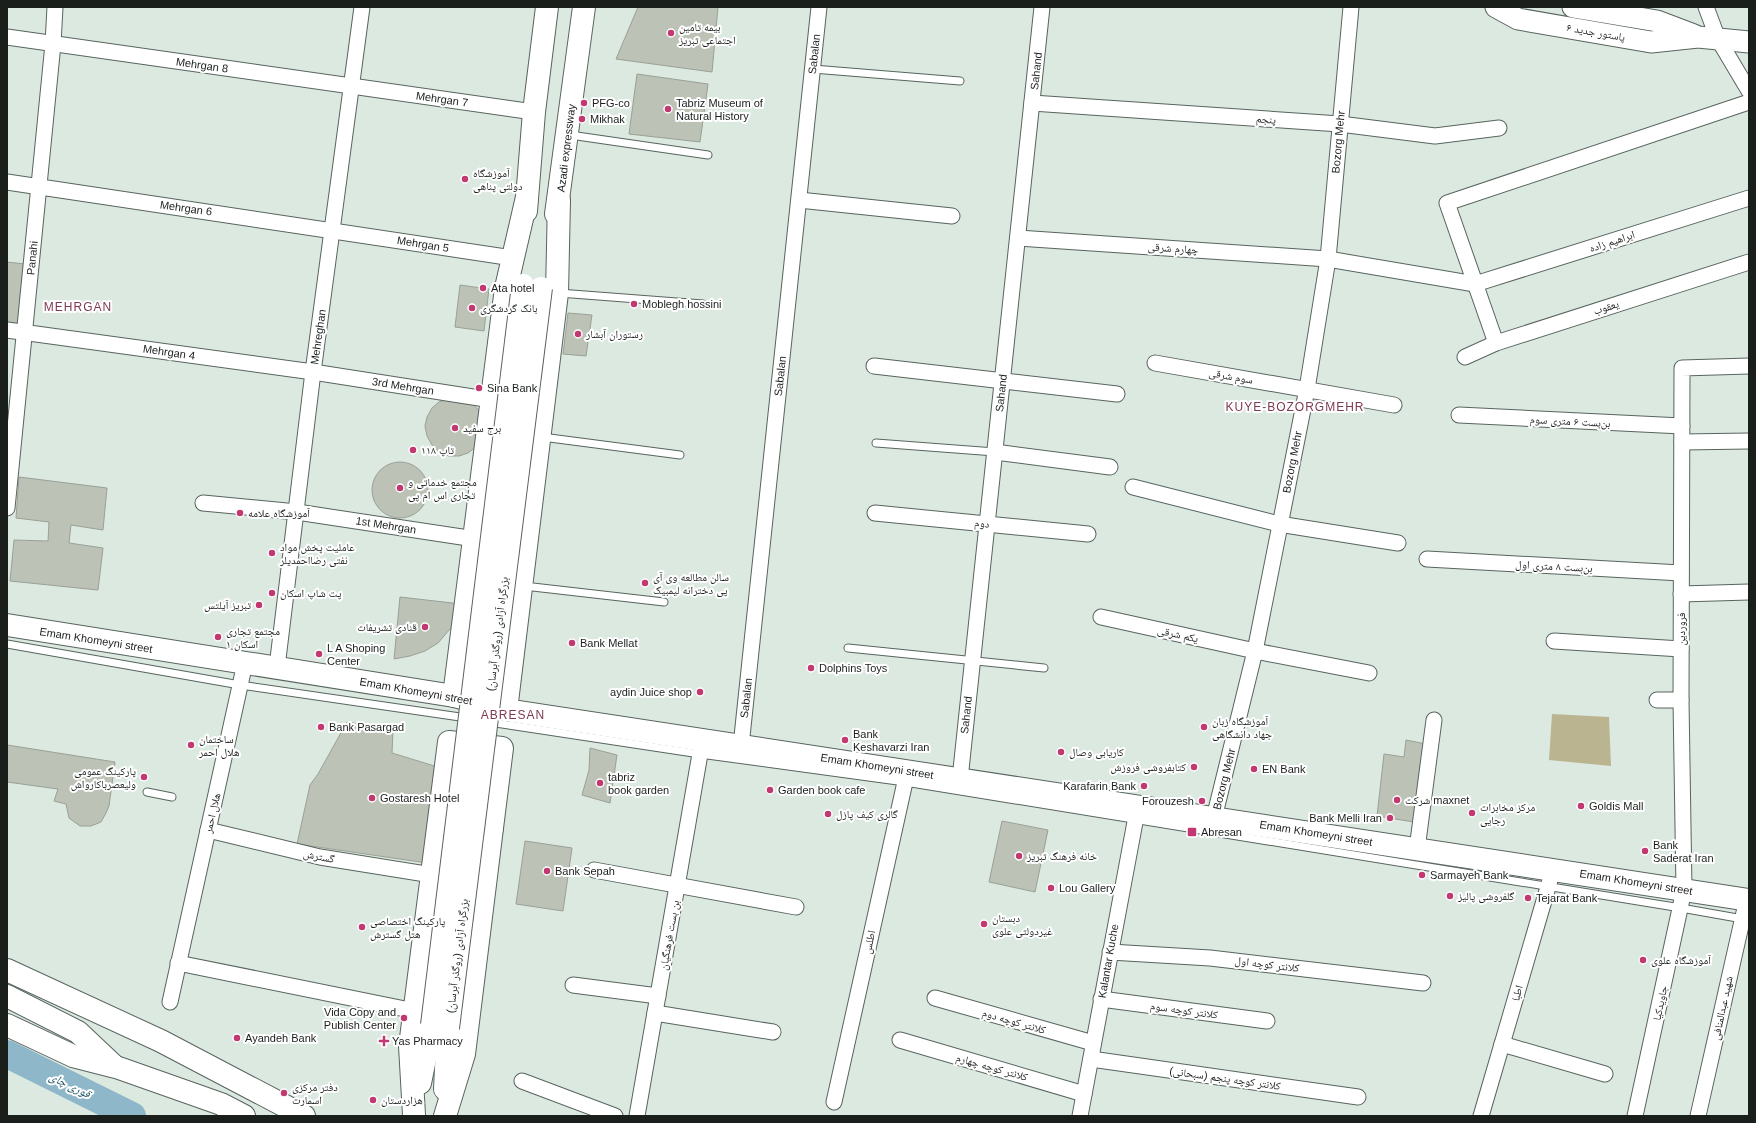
<svg xmlns="http://www.w3.org/2000/svg" width="1756" height="1123" font-family="Arial,'Noto Naskh Arabic',sans-serif">
  <style>
    .green { fill: #bbb490 }
    .lines { fill: none; stroke-linecap: round; stroke-linejoin: round }
    .river { stroke: #8eb7ca; stroke-width: 28 }
    .building { fill: #bcc2b6; stroke: #9aa095 }
    .service-casing { stroke: #58645e; stroke-width: 9 }
    .minor-casing { stroke: #58645e; stroke-width: 17 }
    .secondary-casing { stroke: #58645e; stroke-width: 23 }
    .primary-casing { stroke: #58645e; stroke-width: 24 }
    .trunk-casing { stroke: #58645e; stroke-width: 24 }
    .service { stroke: #fff; stroke-width: 7 }
    .minor { stroke: #fff; stroke-width: 15 }
    .secondary { stroke: #fff; stroke-width: 21 }
    .primary { stroke: #fff; stroke-width: 22 }
    .trunk { stroke: #fff; stroke-width: 22 }
    .trunk-bridge-casing { stroke: #58645e; stroke-width: 24; stroke-linecap: butt }
    .trunk-bridge { stroke: #fff; stroke-width: 22 }
    .poi-dot { fill: #c23870; stroke: #fff; stroke-width: 1.5 }
    .labels { text-anchor: middle; dominant-baseline: central; stroke-width: 4; stroke-linejoin: round; paint-order: stroke }
    .poi-label { font-size: 11px; fill: #1a1f1c; stroke: #fff; text-anchor: start }
    .street-label { font-size: 11px; fill: #1a1f1c; stroke: #fff }
    .neighbourhood-label { font-size: 12px; letter-spacing: 1px; fill: #7e3951; stroke: #fff }
    .water-label { font-size: 12px; font-style: italic; fill: #1b5165; stroke: #fff }
  </style>
  <rect width="100%" height="100%" fill="#dbe9e1"/>
  <polygon class="green" points="1552,714 1609,717 1611,766 1549,760"/>
  <g class="lines">
    <polyline class="river" points="7,1054 132,1116"/>
  </g>
  <g class="building">
    <polygon points="638,7 718,7 712,72 616,59"/>
    <polygon points="637,74 708,84 700,142 629,134"/>
    <polygon points="7,262 25,264 18,331 7,330"/>
    <polygon points="460,285 489,289 484,331 455,327"/>
    <polygon points="568,313 592,315 586,356 563,354"/>
    <polygon points="448,399 466,400 474,405 480,412 476,447 468,453 459,456 449,456 439,452 432,445 427,436 425,426 427,417 432,408 439,402"/>
    <circle cx="400" cy="490" r="28"/>
    <polygon points="19,477 107,488 103,530 71,525 69,543 103,548 98,590 10,581 14,540 48,541 49,522 16,518"/>
    <polygon points="400,597 461,604 456,622 438,643 425,651 410,656 394,659"/>
    <polygon points="347,722 393,729 392,753 441,768 427,863 297,844 310,785 318,774"/>
    <polygon points="1406,740 1426,744 1414,822 1377,816 1384,754 1404,757"/>
    <polygon points="7,745 115,762 109,806 106,813 101,822 91,826 80,826 69,818 66,804 54,801 58,789 7,782"/>
    <polygon points="590,748 617,755 610,803 582,795 589,770"/>
    <polygon points="1002,821 1048,830 1035,892 989,882"/>
    <polygon points="525,841 572,848 563,911 516,904"/>
  </g>
  <g class="lines">
    <g class="service-casing">
      <g id="service">
        <polyline points="813,69 960,81"/>
        <polyline points="570,135 708,155"/>
        <polyline points="559,293 703,304"/>
        <polyline points="542,437 680,455"/>
        <polyline points="876,443 995,452"/>
        <polyline points="524,586 664,602"/>
        <polyline points="7,644 240,685 467,718"/>
        <polyline points="848,648 1044,668"/>
        <polyline points="489,722 700,754 905,782 1681,908 1743,919"/>
        <polyline points="147,792 172,797"/>
      </g>
    </g>
    <g class="minor-casing">
      <g id="minor">
        <polyline points="1706,7 1718,39 1749,91"/>
        <polyline points="7,37 534,112"/>
        <polyline points="1032,103 1340,124 1435,136 1499,128"/>
        <polyline points="7,182 513,258"/>
        <polyline points="799,200 952,216"/>
        <polyline points="1018,238 1328,259 1475,284 1749,198"/>
        <polyline points="7,330 313,372 492,400"/>
        <polyline points="1496,343 1447,203 1749,102"/>
        <polyline points="1465,357 1496,343 1749,262"/>
        <polyline points="1155,363 1394,405"/>
        <polyline points="874,366 1117,394"/>
        <polyline points="1459,415 1682,426"/>
        <polyline points="1682,442 1749,441"/>
        <polyline points="995,452 1110,467"/>
        <polyline points="1133,487 1279,524 1398,543"/>
        <polyline points="203,503 297,512 475,539"/>
        <polyline points="7,508 53,44 55,7"/>
        <polyline points="875,513 1088,534"/>
        <polyline points="1427,559 1681,573"/>
        <polyline points="1681,594 1749,592"/>
        <polyline points="1101,617 1255,651 1369,673"/>
        <polyline points="1554,641 1681,649"/>
        <polyline points="277,667 313,372 362,7"/>
        <polyline points="1657,700 1681,700"/>
        <polyline points="741,746 819,7"/>
        <polyline points="960,779 1042,7"/>
        <polyline points="1214,818 1255,651 1307,389 1328,259 1351,7"/>
        <polyline points="208,830 320,857 432,875"/>
        <polyline points="1417,849 1434,720"/>
        <polyline points="594,870 796,907"/>
        <polyline points="1110,952 1210,958 1423,983"/>
        <polyline points="178,963 415,1011"/>
        <polyline points="573,985 658,996"/>
        <polyline points="935,998 1093,1043"/>
        <polyline points="1101,999 1267,1021"/>
        <polyline points="170,1002 245,663"/>
        <polyline points="655,1013 773,1032"/>
        <polyline points="900,1040 1084,1094"/>
        <polyline points="1502,1044 1605,1074"/>
        <polyline points="1091,1059 1358,1097"/>
        <polyline points="522,1081 615,1116"/>
        <polyline points="834,1102 905,782 909,771"/>
        <polyline points="637,1116 700,754 706,740"/>
        <polyline points="1080,1116 1138,806"/>
        <polyline points="1481,1116 1553,870"/>
        <polyline points="1635,1116 1684,890 1681,700 1682,368 1749,366"/>
        <polyline points="1698,1116 1747,899"/>
      </g>
    </g>
    <g class="secondary-casing">
      <g id="secondary">
        <polyline points="1496,7 1518,19 1651,42 1698,37 1749,42"/>
        <polyline points="1573,7 1657,21 1694,35"/>
      </g>
    </g>
    <g class="primary-casing">
      <polyline id="primary" points="7,625 454,696 506,710 1749,900"/>
    </g>
    <g class="trunk-casing">
      <g id="trunk">
        <polyline points="526,211 534,112 547,7"/>
        <polyline points="556,214 584,7"/>
        <polyline points="454,696 506,288 527,197"/>
        <polyline points="506,710 557,293 559,200"/>
        <polyline points="7,970 161,1041 304,1116"/>
        <polyline points="7,996 78,1032 113,1065"/>
        <polyline points="7,1025 73,1056 116,1067 221,1104 244,1116"/>
        <polyline points="420,1083 432,1025"/>
        <polyline points="445,1089 448,1028"/>
        <polyline points="414,1115 410,1046 449,742 502,748 492,828"/>
        <polyline points="445,1116 464,1054 492,828 489,814"/>
      </g>
    </g>
    <use href="#service" class="service"/>
    <use href="#minor" class="minor"/>
    <use href="#secondary" class="secondary"/>
    <use href="#primary" class="primary"/>
    <use href="#trunk" class="trunk"/>
    <g class="trunk-bridge-casing">
      <g id="trunk-bridge">
        <polyline points="432,1025 523,285"/>
        <polyline points="448,1028 541,288"/>
      </g>
    </g>
    <use href="#trunk-bridge" class="trunk-bridge"/>
  </g>
  <g class="poi-dot">
    <circle cx="671" cy="33" r="4"/>
    <circle cx="584" cy="103" r="4"/>
    <circle cx="668" cy="109" r="4"/>
    <circle cx="582" cy="119" r="4"/>
    <circle cx="465" cy="179" r="4"/>
    <circle cx="483" cy="288" r="4"/>
    <circle cx="634" cy="304" r="4"/>
    <circle cx="472" cy="308" r="4"/>
    <circle cx="578" cy="334" r="4"/>
    <circle cx="479" cy="388" r="4"/>
    <circle cx="455" cy="428" r="4"/>
    <circle cx="413" cy="450" r="4"/>
    <circle cx="400" cy="488" r="4"/>
    <circle cx="240" cy="513" r="4"/>
    <circle cx="272" cy="553" r="4"/>
    <circle cx="645" cy="583" r="4"/>
    <circle cx="272" cy="593" r="4"/>
    <circle cx="259" cy="605" r="4"/>
    <circle cx="425" cy="627" r="4"/>
    <circle cx="218" cy="637" r="4"/>
    <circle cx="572" cy="643" r="4"/>
    <circle cx="319" cy="654" r="4"/>
    <circle cx="811" cy="668" r="4"/>
    <circle cx="700" cy="692" r="4"/>
    <circle cx="321" cy="727" r="4"/>
    <circle cx="1204" cy="727" r="4"/>
    <circle cx="845" cy="740" r="4"/>
    <circle cx="191" cy="745" r="4"/>
    <circle cx="1061" cy="752" r="4"/>
    <circle cx="1194" cy="767" r="4"/>
    <circle cx="1254" cy="769" r="4"/>
    <circle cx="144" cy="777" r="4"/>
    <circle cx="600" cy="783" r="4"/>
    <circle cx="1144" cy="786" r="4"/>
    <circle cx="770" cy="790" r="4"/>
    <circle cx="372" cy="798" r="4"/>
    <circle cx="1397" cy="800" r="4"/>
    <circle cx="1202" cy="801" r="4"/>
    <circle cx="1581" cy="806" r="4"/>
    <circle cx="1472" cy="813" r="4"/>
    <circle cx="828" cy="814" r="4"/>
    <circle cx="1390" cy="818" r="4"/>
    <rect x="1187" y="827" width="10" height="10" rx="2"/>
    <circle cx="1645" cy="851" r="4"/>
    <circle cx="1019" cy="856" r="4"/>
    <circle cx="547" cy="871" r="4"/>
    <circle cx="1422" cy="875" r="4"/>
    <circle cx="1051" cy="888" r="4"/>
    <circle cx="1450" cy="896" r="4"/>
    <circle cx="1528" cy="898" r="4"/>
    <circle cx="984" cy="924" r="4"/>
    <circle cx="362" cy="927" r="4"/>
    <circle cx="1643" cy="960" r="4"/>
    <circle cx="404" cy="1018" r="4"/>
    <circle cx="237" cy="1038" r="4"/>
    <path d="M382 1035h4v4h4v4h-4v4h-4v-4h-4v-4h4z"/>
    <circle cx="284" cy="1093" r="4"/>
    <circle cx="373" cy="1100" r="4"/>
  </g>
  <g class="labels">
    <g class="poi-label">
      <text x="679" y="27">بیمه تامین<tspan x="679" dy="13">اجتماعی تبریز</tspan></text>
      <text x="592" y="103">PFG-co</text>
      <text x="676" y="103">Tabriz Museum of<tspan x="676" dy="13">Natural History</tspan></text>
      <text x="590" y="119">Mikhak</text>
      <text x="473" y="173">آموزشگاه<tspan x="473" dy="13">دولتی پناهی</tspan></text>
      <text x="491" y="288">Ata hotel</text>
      <text x="642" y="304">Moblegh hossini</text>
      <text x="480" y="308">بانک گردشگری</text>
      <text x="586" y="334">رستوران آبشار</text>
      <text x="487" y="388">Sina Bank</text>
      <text x="463" y="428">برج سفید</text>
      <text x="421" y="450">تاپ ۱۱۸</text>
      <text x="408" y="482">مجتمع خدماتی و<tspan x="408" dy="13">تجاری اس ام پی</tspan></text>
      <text x="248" y="513">آموزشگاه علامه</text>
      <text x="280" y="547">عاملیت پخش مواد<tspan x="280" dy="13">نفتی رضااحمدیلر</tspan></text>
      <text x="653" y="577">سالن مطالعه وی آی<tspan x="653" dy="13">پی دخترانه لیمبیک</tspan></text>
      <text x="280" y="593">پت شاپ اسکان</text>
      <text x="251" y="605" text-anchor="end">تبریز آیلتس</text>
      <text x="417" y="627" text-anchor="end">قنادی تشریفات</text>
      <text x="226" y="631">مجتمع تجاری<tspan x="226" dy="13">اسکان ۱</tspan></text>
      <text x="580" y="643">Bank Mellat</text>
      <text x="327" y="648">L A Shoping<tspan x="327" dy="13">Center</tspan></text>
      <text x="819" y="668">Dolphins Toys</text>
      <text x="692" y="692" text-anchor="end">aydin Juice shop</text>
      <text x="1212" y="721">آموزشگاه زبان<tspan x="1212" dy="13">جهاد دانشگاهی</tspan></text>
      <text x="329" y="727">Bank Pasargad</text>
      <text x="853" y="734">Bank<tspan x="853" dy="13">Keshavarzi Iran</tspan></text>
      <text x="199" y="739">ساختمان<tspan x="199" dy="13">هلال احمر</tspan></text>
      <text x="1069" y="752">کاریابی وصال</text>
      <text x="1186" y="767" text-anchor="end">کتابفروشی فروزش</text>
      <text x="1262" y="769">EN Bank</text>
      <text x="136" y="771" text-anchor="end">پارکینگ عمومی<tspan x="136" dy="13">ولیعصرباکارواش</tspan></text>
      <text x="608" y="777">tabriz<tspan x="608" dy="13">book garden</tspan></text>
      <text x="1136" y="786" text-anchor="end">Karafarin Bank</text>
      <text x="778" y="790">Garden book cafe</text>
      <text x="380" y="798">Gostaresh Hotel</text>
      <text x="1405" y="800">شرکت maxnet</text>
      <text x="1194" y="801" text-anchor="end">Forouzesh</text>
      <text x="1589" y="806">Goldis Mall</text>
      <text x="1480" y="807">مرکز مخابرات<tspan x="1480" dy="13">رجایی</tspan></text>
      <text x="836" y="814">گالری کیف پازل</text>
      <text x="1382" y="818" text-anchor="end">Bank Melli Iran</text>
      <text x="1201" y="832">Abresan</text>
      <text x="1653" y="845">Bank<tspan x="1653" dy="13">Saderat Iran</tspan></text>
      <text x="1027" y="856">خانه فرهنگ تبریز</text>
      <text x="555" y="871">Bank Sepah</text>
      <text x="1430" y="875">Sarmayeh Bank</text>
      <text x="1059" y="888">Lou Gallery</text>
      <text x="1458" y="896">گلفروشی پالیز</text>
      <text x="1536" y="898">Tejarat Bank</text>
      <text x="992" y="918">دبستان<tspan x="992" dy="13">غیردولتی علوی</tspan></text>
      <text x="370" y="921">پارکینگ اختصاصی<tspan x="370" dy="13">هتل گسترش</tspan></text>
      <text x="1651" y="960">آموزشگاه علوی</text>
      <text x="396" y="1012" text-anchor="end">Vida Copy and<tspan x="396" dy="13">Publish Center</tspan></text>
      <text x="245" y="1038">Ayandeh Bank</text>
      <text x="392" y="1041">Yas Pharmacy</text>
      <text x="292" y="1087">دفتر مرکزی<tspan x="292" dy="13">اسمارت</tspan></text>
      <text x="381" y="1100">هزاردستان</text>
    </g>
    <g class="street-label">
      <text transform="translate(1596 32) rotate(10)">پاستور جدید ۶</text>
      <text transform="translate(814 54) rotate(-84)">Sabalan</text>
      <text transform="translate(202 65) rotate(8)">Mehrgan 8</text>
      <text transform="translate(1036 71) rotate(-84)">Sahand</text>
      <text transform="translate(442 99) rotate(8)">Mehrgan 7</text>
      <text transform="translate(1266 119) rotate(4)">پنجم</text>
      <text transform="translate(1338 142) rotate(-85)">Bozorg Mehr</text>
      <text transform="translate(566 148) rotate(-83)">Azadi expressway</text>
      <text transform="translate(186 208) rotate(8)">Mehrgan 6</text>
      <text transform="translate(1612 241) rotate(-18)">ابراهیم زاده</text>
      <text transform="translate(423 244) rotate(9)">Mehrgan 5</text>
      <text transform="translate(1173 248) rotate(4)">چهارم شرقی</text>
      <text transform="translate(32 258) rotate(-84)">Panahi</text>
      <text transform="translate(1606 307) rotate(-18)">یعقوب</text>
      <text transform="translate(318 337) rotate(-82)">Mehreghan</text>
      <text transform="translate(169 352) rotate(8)">Mehrgan 4</text>
      <text transform="translate(780 376) rotate(-84)">Sabalan</text>
      <text transform="translate(1231 376) rotate(10)">سوم شرقی</text>
      <text transform="translate(403 386) rotate(9)">3rd Mehrgan</text>
      <text transform="translate(1001 393) rotate(-84)">Sahand</text>
      <text transform="translate(1570 421) rotate(3)">بن‌بست ۶ متری سوم</text>
      <text transform="translate(1292 462) rotate(-79)">Bozorg Mehr</text>
      <text transform="translate(982 523) rotate(6)">دوم</text>
      <text transform="translate(386 525) rotate(9)">1st Mehrgan</text>
      <text transform="translate(1554 566) rotate(3)">بن‌بست ۸ متری اول</text>
      <text transform="translate(1681 629) rotate(-90)">فروردین</text>
      <text transform="translate(497 634) rotate(-83)">بزرگراه آزادی (روگذر آبرسان)</text>
      <text transform="translate(1178 634) rotate(12)">یکم شرقی</text>
      <text transform="translate(96 640) rotate(9)">Emam Khomeyni street</text>
      <text transform="translate(416 691) rotate(10)">Emam Khomeyni street</text>
      <text transform="translate(746 698) rotate(-84)">Sabalan</text>
      <text transform="translate(966 715) rotate(-84)">Sahand</text>
      <text transform="translate(877 766) rotate(9)">Emam Khomeyni street</text>
      <text transform="translate(1224 779) rotate(-76)">Bozorg Mehr</text>
      <text transform="translate(212 813) rotate(-77)">هلال احمر</text>
      <text transform="translate(1316 833) rotate(9)">Emam Khomeyni street</text>
      <text transform="translate(319 856) rotate(11)">گسترش</text>
      <text transform="translate(1636 882) rotate(9)">Emam Khomeyni street</text>
      <text transform="translate(669 935) rotate(-80)">بن بست فرهنگیان</text>
      <text transform="translate(869 942) rotate(-78)">اطلس</text>
      <text transform="translate(457 956) rotate(-83)">بزرگراه آزادی (روگذر آبرسان)</text>
      <text transform="translate(1108 961) rotate(-80)">Kalantar Kuche</text>
      <text transform="translate(1267 964) rotate(7)">کلانتر کوچه اول</text>
      <text transform="translate(1517 993) rotate(-74)">اطبا</text>
      <text transform="translate(1660 1003) rotate(-78)">جاویدکیا</text>
      <text transform="translate(1722 1008) rotate(-78)">شهید عبدالمنافی</text>
      <text transform="translate(1184 1010) rotate(8)">کلانتر کوچه سوم</text>
      <text transform="translate(1014 1021) rotate(16)">کلانتر کوچه دوم</text>
      <text transform="translate(992 1067) rotate(16)">کلانتر کوچه چهارم</text>
      <text transform="translate(1225 1078) rotate(8)">کلانتر کوچه پنجم (سبحانی)</text>
    </g>
    <g class="neighbourhood-label">
      <text x="78" y="307">MEHRGAN</text>
      <text x="1295" y="407">KUYE-BOZORGMEHR</text>
      <text x="513" y="715">ABRESAN</text>
    </g>
    <g class="water-label">
      <text transform="translate(70 1085) rotate(26)">قوری چای</text>
    </g>
  </g>
  <rect width="1756" height="1123" fill="none" stroke="#1a1f1c" stroke-width="16"/>
</svg>
